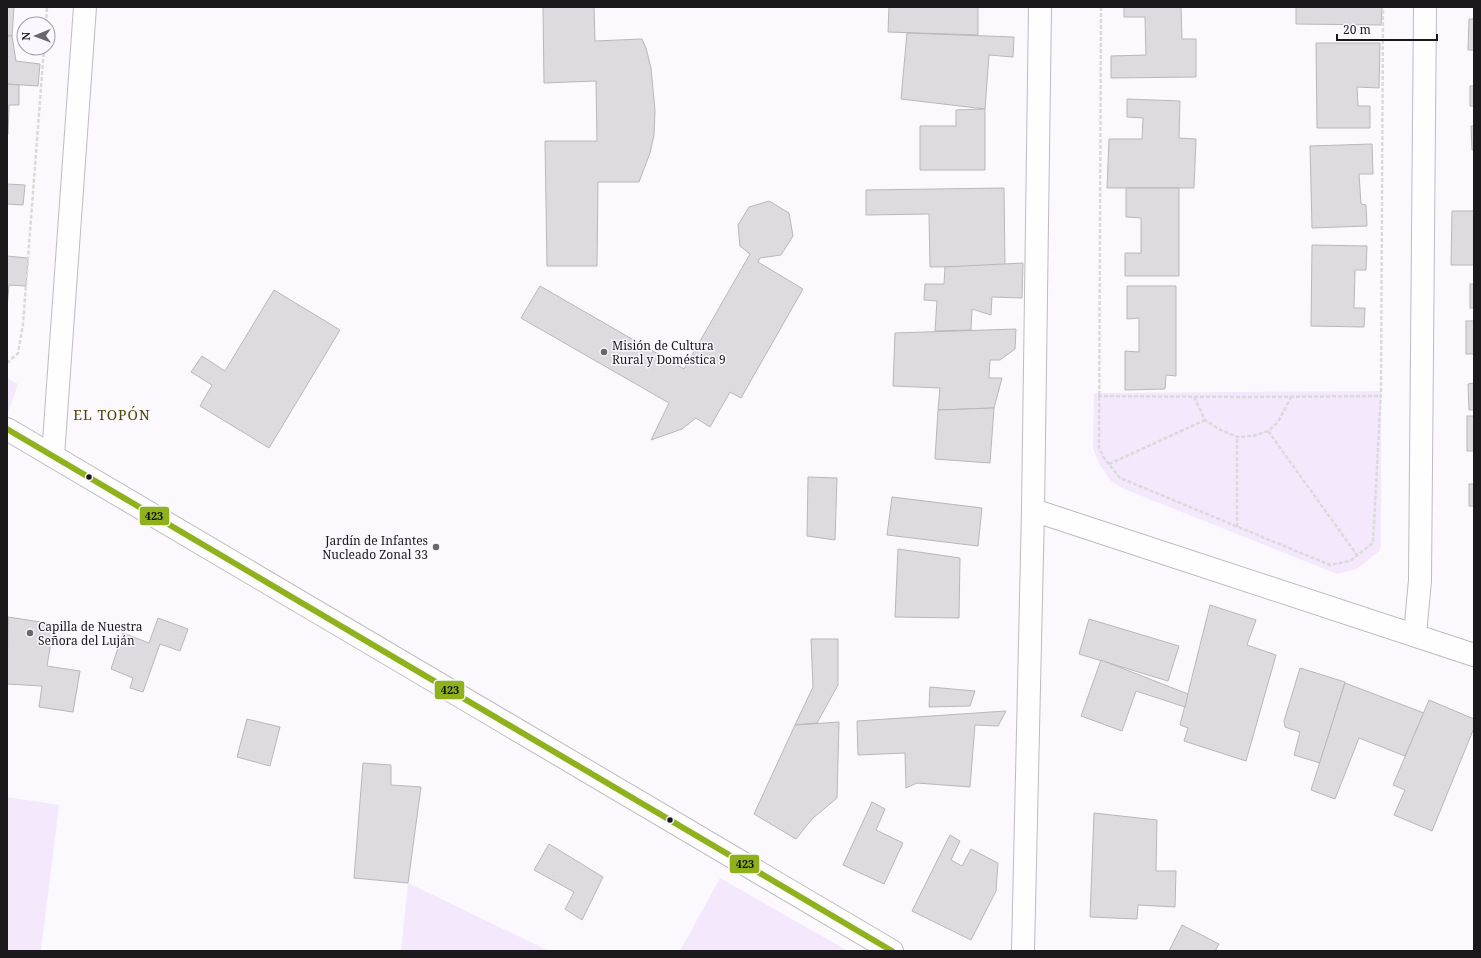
<svg xmlns="http://www.w3.org/2000/svg" width="1481" height="958" font-family="'Noto Serif',serif">
  <style>
    .green { fill: #f3e8fc }
    .building { fill: #dddbdf; stroke: #b8b7ba }
    .lines { fill: none; stroke-linecap: round; stroke-linejoin: round }
    .street-casing { stroke: #bdbbbe; stroke-width: 24 }
    .path { stroke: #dadada; stroke-width: 2.5; stroke-dasharray: 4 2; stroke-linecap: butt }
    .street { stroke: #fefeff; stroke-width: 22 }
    .bus-1-casing { stroke: #fbf7ff; stroke-width: 9 }
    .bus-1 { stroke: #8fb21c; stroke-width: 6 }
    .poi-dot { fill: #69676a; stroke: #fbf7ff; stroke-width: 1.5 }
    .bus-dot { fill: #1a181b; stroke: #fbf7ff; stroke-width: 1.5 }
    .labels { text-anchor: middle; dominant-baseline: central; stroke-width: 3; stroke-linejoin: round; paint-order: stroke }
    .poi-label { font-size: 12px; fill: #1a181b; stroke: #fbf7ff; text-anchor: start }
    .quarter-label { font-size: 14px; letter-spacing: 1px; fill: #4f4602; stroke: #fbf7ff }
    .line-badge { stroke: #fbf7ff; stroke-width: 1.5 }
    .pale-badge-label { font-size: 11px; text-anchor: middle; font-weight: bold; fill: #111 }
  </style>
  <rect width="100%" height="100%" fill="#fbf9fd"/>
  <g class="green">
    <polygon points="7,378 18,384 7,415"/>
    <polygon points="1381,391 1381,546 1379,551 1357,569 1337,574 1124,489 1111,481 1100,465 1093,449 1094,393"/>
    <polygon points="7,797 59,805 41,950 48,951 7,951"/>
    <polygon points="720,878 848,951 680,951"/>
    <polygon points="408,883 549,951 401,951"/>
  </g>
  <g class="building">
    <polygon points="7,7 14,7 12,36 7,36"/>
    <polygon points="543,7 594,7 595,41 642,39 646,48 651,68 655,111 654,135 650,153 639,182 598,182 597,266 547,266 545,141 597,141 596,81 544,83"/>
    <polygon points="889,7 978,7 978,35 888,32"/>
    <polygon points="1124,7 1181,7 1182,39 1196,39 1196,77 1111,78 1111,56 1146,55 1145,17 1124,17"/>
    <polygon points="1296,7 1382,7 1381,25 1296,24"/>
    <polygon points="1469,19 1474,19 1474,50 1468,50"/>
    <polygon points="907,33 1014,37 1013,57 989,55 985,109 901,99"/>
    <polygon points="7,36 12,36 16,61 40,64 38,86 7,84"/>
    <polygon points="1316,43 1380,43 1379,88 1357,87 1358,106 1370,106 1370,128 1317,128"/>
    <polygon points="7,84 19,85 19,105 9,105 8,134 7,134"/>
    <rect x="1470" y="86" width="4" height="20"/>
    <polygon points="1127,99 1180,101 1179,138 1196,139 1194,188 1107,188 1109,139 1142,139 1143,118 1127,117"/>
    <polygon points="985,109 985,170 920,170 920,126 956,126 956,110"/>
    <polygon points="1471,126 1474,126 1474,150 1472,150"/>
    <polygon points="1372,144 1373,174 1359,174 1361,204 1366,205 1367,226 1312,228 1310,146"/>
    <polygon points="7,184 25,185 23,205 7,204"/>
    <polygon points="1004,188 1005,266 930,267 929,214 866,215 866,190"/>
    <polygon points="1126,188 1179,188 1179,276 1125,276 1125,253 1141,253 1141,218 1126,217"/>
    <polygon points="769,201 789,213 793,236 781,255 760,258 758,262 803,289 741,398 730,392 710,427 696,418 682,429 651,440 669,403 521,318 540,286 684,369 750,254 740,246 738,225 749,207"/>
    <polygon points="1452,211 1474,211 1474,265 1451,265"/>
    <polygon points="1312,245 1367,246 1366,270 1355,270 1354,308 1365,308 1364,327 1311,326"/>
    <polygon points="7,256 28,258 26,286 9,285 7,308"/>
    <polygon points="1023,263 1022,298 992,297 991,315 972,309 971,330 935,331 937,301 924,300 925,284 944,284 945,267"/>
    <rect x="1470" y="284" width="4" height="24"/>
    <polygon points="1127,286 1176,286 1176,376 1166,375 1165,389 1125,390 1125,351 1139,352 1139,318 1127,319"/>
    <polygon points="274,290 340,330 269,448 200,406 212,385 191,372 202,356 225,371"/>
    <rect x="1466" y="321" width="8" height="33"/>
    <polygon points="1016,329 1015,349 1000,360 990,360 989,378 1002,378 994,408 938,410 940,388 893,386 895,333"/>
    <polygon points="1474,383 1474,410 1469,410 1468,384"/>
    <polygon points="994,408 990,463 935,459 938,410"/>
    <rect x="1467" y="416" width="7" height="35"/>
    <polygon points="808,477 837,478 835,540 807,536"/>
    <rect x="1469" y="484" width="5" height="22"/>
    <polygon points="892,497 982,508 978,546 887,535"/>
    <polygon points="898,549 960,558 959,618 895,617"/>
    <polygon points="1210,605 1256,620 1247,645 1276,655 1246,761 1184,741 1188,728 1180,725"/>
    <polygon points="8,617 54,624 47,666 80,671 73,712 39,707 42,686 7,684"/>
    <polygon points="158,618 188,629 180,651 160,644 143,692 130,688 133,678 111,669 123,633 149,643"/>
    <polygon points="1089,619 1179,646 1168,681 1079,654"/>
    <polygon points="811,639 838,639 838,685 817,723 795,725 813,687"/>
    <polygon points="1101,660 1188,694 1185,707 1136,691 1122,731 1081,716"/>
    <polygon points="1300,668 1345,682 1320,763 1294,755 1300,732 1285,727 1284,721"/>
    <polygon points="1345,683 1424,713 1405,756 1359,738 1335,799 1311,790"/>
    <polygon points="930,687 975,691 970,706 929,707"/>
    <polygon points="1429,700 1474,719 1474,728 1432,831 1394,815 1405,790 1393,785"/>
    <polygon points="1006,711 998,726 975,725 970,787 917,783 906,788 905,753 858,755 857,721"/>
    <polygon points="247,719 280,727 270,766 237,757"/>
    <polygon points="839,722 837,798 812,819 796,839 754,814 795,725"/>
    <polygon points="363,763 391,765 391,785 421,787 408,883 354,878"/>
    <polygon points="872,802 885,809 876,830 903,843 884,884 843,865"/>
    <polygon points="1094,813 1157,820 1156,871 1176,871 1175,907 1138,905 1137,919 1090,917"/>
    <polygon points="950,835 960,841 951,860 962,866 971,849 998,863 996,891 971,940 912,911"/>
    <polygon points="549,844 603,877 582,920 565,909 574,892 534,870"/>
    <polygon points="1182,925 1219,944 1215,951 1169,951"/>
  </g>
  <g class="lines">
    <g class="street-casing">
      <g id="street">
        <polyline points="7,429 892,951"/>
        <polyline points="53,456 85,7"/>
        <polyline points="1033,510 1474,655"/>
        <polyline points="1415,635 1420,580 1425,7"/>
        <polyline points="1023,951 1033,510 1040,7"/>
      </g>
    </g>
    <g class="path">
      <polyline points="1101,7 1099,448 1104,458 1120,478 1330,565 1350,561 1373,543 1381,391 1383,7"/>
      <polyline points="46,24 47,7"/>
      <polyline points="7,363 18,353 23,324 44,48"/>
      <polyline points="1098,396 1247,397 1381,396"/>
      <polyline points="1194,397 1205,420 1219,429 1237,437 1253,436 1268,431 1278,422 1291,397"/>
      <polyline points="1268,431 1357,555"/>
      <polyline points="1109,464 1205,420"/>
      <polyline points="1237,527 1237,437"/>
    </g>
    <use href="#street" class="street"/>
    <g class="bus-1-casing">
      <polyline id="bus-1" points="7,429 892,951"/>
    </g>
    <use href="#bus-1" class="bus-1"/>
  </g>
  <g class="poi-dot">
    <circle cx="604" cy="352" r="4"/>
    <circle cx="436" cy="547" r="4"/>
    <circle cx="30" cy="633" r="4"/>
  </g>
  <g class="bus-dot">
    <circle cx="89" cy="477" r="3.5"/>
    <circle cx="670" cy="820" r="3.5"/>
  </g>
  <g class="labels">
    <g class="poi-label">
      <text x="612" y="345">Misión de Cultura<tspan x="612" dy="14">Rural y Doméstica 9</tspan></text>
      <text x="428" y="540" text-anchor="end">Jardín de Infantes<tspan x="428" dy="14">Nucleado Zonal 33</tspan></text>
      <text x="38" y="626">Capilla de Nuestra<tspan x="38" dy="14">Señora del Luján</tspan></text>
    </g>
    <g class="quarter-label">
      <text x="112" y="414">EL TOPÓN</text>
    </g>
  </g>
  <g class="line-badge">
    <rect x="139" y="506" width="31" height="20" rx="4" fill="#8fb21c"/>
    <rect x="434" y="680" width="31" height="20" rx="4" fill="#8fb21c"/>
    <rect x="729" y="854" width="31" height="20" rx="4" fill="#8fb21c"/>
  </g>
  <g class="pale-badge-label">
    <text x="154" y="520">423</text>
    <text x="450" y="694">423</text>
    <text x="745" y="868">423</text>
  </g>
  <rect width="1481" height="958" fill="none" stroke="#1a181b" stroke-width="16"/>
  <g transform="translate(36 36) rotate(269)"><circle r="19" fill="#fbf7ff" stroke="#a19ea4"/>
  <path d="M0-3L7 15L0 10L-7 15Z" fill="#69676a"/>
  <text y="-6" font-size="11" font-weight="bold" text-anchor="middle" fill="#1a181b">N</text>
  </g>
  <path d="M1337 34v6h100v-6" fill="none" stroke="#1a181b" stroke-width="2"/>
  <text x="1343" y="34" font-size="12" fill="#1a181b" stroke="#fbf7ff" stroke-width="3" paint-order="stroke">20 m</text>
</svg>
